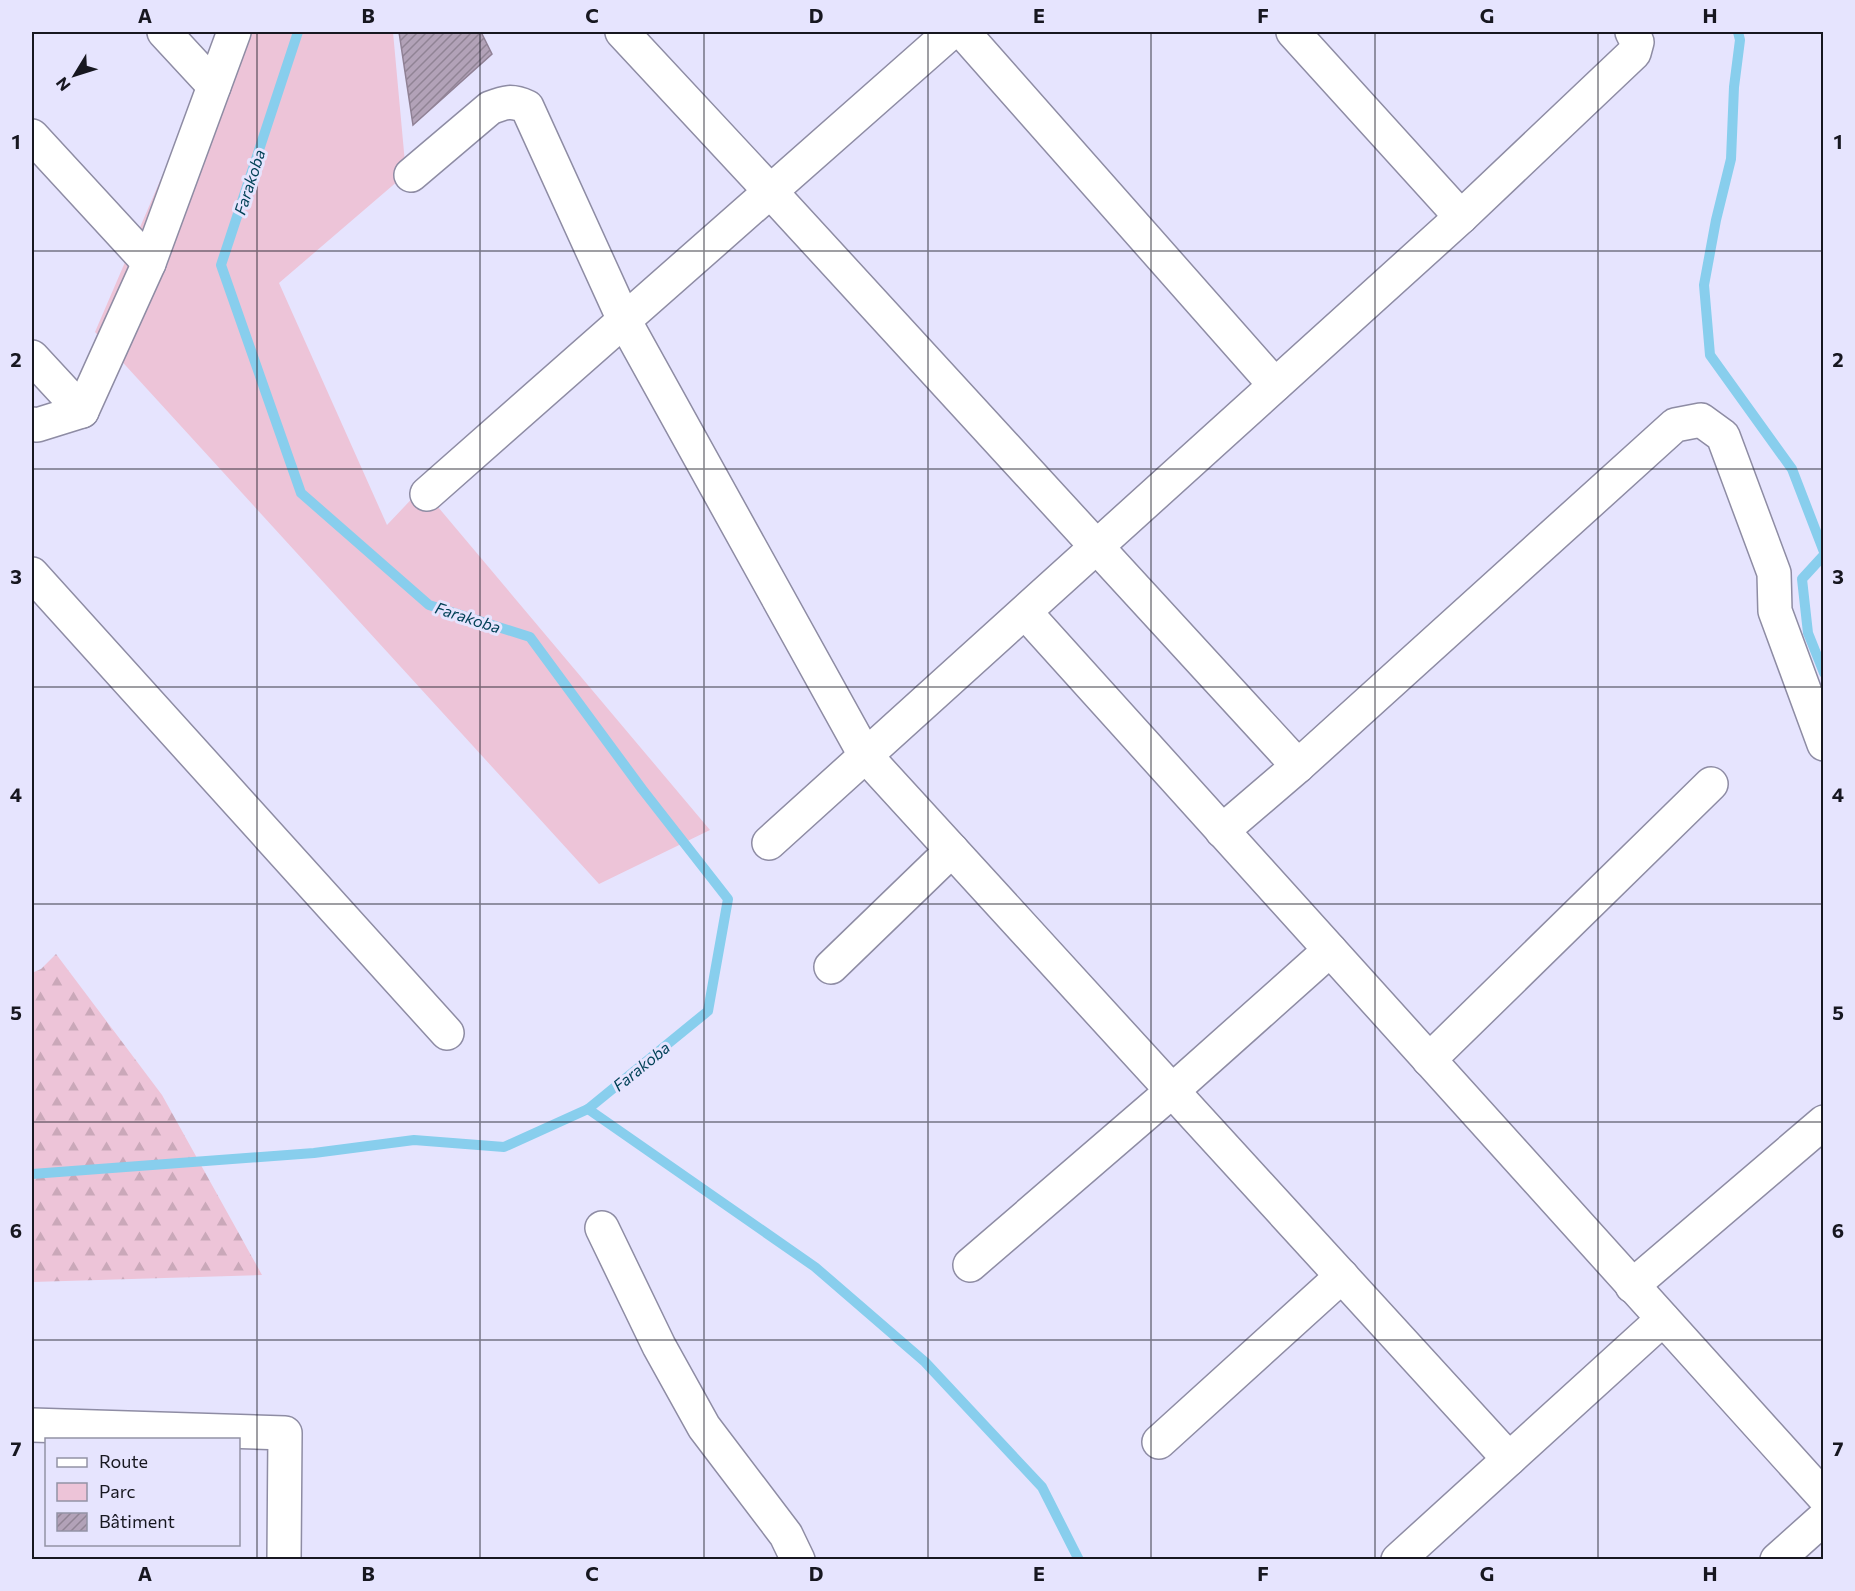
<svg xmlns="http://www.w3.org/2000/svg" width="1855" height="1591" font-family="Commissioner,sans-serif">
  <style>
    .green { fill: #edc4d8 }
    .forest { fill: url(#forest-firs) }
    .lines { fill: none; stroke-linecap: round; stroke-linejoin: round }
    .stream { stroke: #88ceed; stroke-width: 10 }
    .building { fill: url(#building-hatch); stroke: #908195; stroke-width: 1.5 }
    .minor-casing { stroke: #8e8ca4; stroke-width: 36 }
    .minor { stroke: #fff; stroke-width: 33 }
    .grid { fill: none; stroke: #171720; stroke-width: 1.5; stroke-opacity: 0.55 }
    .labels { text-anchor: middle; dominant-baseline: central; stroke-width: 6; stroke-linejoin: round; paint-order: stroke }
    .water-label { font-size: 16px; font-style: italic; fill: #024157; stroke: #e6e4fe }
    .neatline { fill: none; stroke: #171720; stroke-width: 2 }
    .grid-label { font-size: 20px; text-anchor: middle; font-weight: bold; fill: #171720 }
  </style>
  <defs>
    <pattern id="forest-firs" width="22" height="20" patternUnits="userSpaceOnUse" patternTransform="scale(1.5)"><rect width="22" height="20" fill="#edc4d8"/><path d="M5 1l3.5 6h-7zM16 11l3.5 6h-7z" fill="#caa8b9"/></pattern>
    <pattern id="building-hatch" width="6" height="6" patternUnits="userSpaceOnUse" patternTransform="scale(1.5)"><rect width="6" height="6" fill="#b2a2b8"/><path d="M-1 1l2-2M0 6l6-6M5 7l2-2" fill="none" stroke="#908395"/></pattern>
  </defs>
  <rect width="100%" height="100%" fill="#e6e4fe"/>
  <polygon class="green" points="224,32 393,32 406,174 279,283 387,525 422,488 710,830 599,884 95,332"/>
  <polygon class="forest" points="56,954 162,1095 262,1275 32,1282 32,973 41,969"/>
  <g class="lines">
    <g class="stream">
      <polyline points="1738,32 1740,40 1734,87 1731,159 1716,220 1704,285 1710,355 1792,469 1824,552"/>
      <polyline points="1824,555 1802,579 1808,633 1824,673"/>
      <polyline points="588,1109 815,1267 925,1362 1042,1487 1079,1560"/>
      <polyline points="32,1174 314,1153 414,1140 504,1147 588,1109 708,1011 728,899 642,789 530,637 429,605 301,493 221,265 298,32"/>
    </g>
  </g>
  <polygon class="building" points="399,32 481,32 492,54 413,125"/>
  <g class="lines">
    <g class="minor-casing">
      <g id="minor">
        <polyline points="164,32 214,86"/>
        <polyline points="622,32 770,191 1298,766"/>
        <polyline points="963,32 1275,385"/>
        <polyline points="1293,32 1461,217"/>
        <polyline points="32,136 149,263"/>
        <path d="M411 175 490 108C505 102 512 100 527 107L624 320 865 755 1509 1459"/>
        <polyline points="32,357 82,411"/>
        <polyline points="32,424 37,425 82,411 149,263 234,32"/>
        <polyline points="427,494 951,32"/>
        <polyline points="32,574 447,1033"/>
        <polyline points="1025,612 1824,1497"/>
        <polyline points="1222,831 1298,766 1675,425 1701,420 1723,436 1774,573 1775,611 1824,744"/>
        <polyline points="769,843 1461,217 1634,53 1637,42 1632,32"/>
        <polyline points="831,967 952,850"/>
        <polyline points="1429,1060 1711,784"/>
        <polyline points="602,1228 659,1346 704,1427 786,1535 798,1560"/>
        <polyline points="970,1265 1172,1091 1330,950"/>
        <polyline points="1632,1286 1824,1122"/>
        <polyline points="32,1425 285,1433 284,1560"/>
        <polyline points="1159,1442 1342,1276"/>
        <polyline points="1398,1560 1663,1319"/>
        <polyline points="1777,1560 1824,1518"/>
      </g>
    </g>
    <use href="#minor" class="minor"/>
  </g>
  <path class="grid" d="M257 32V1560M480 32V1560M704 32V1560M928 32V1560M1151 32V1560M1375 32V1560M1598 32V1560M32 251H1824M32 469H1824M32 687H1824M32 904H1824M32 1122H1824M32 1340H1824"/>
  <g class="labels">
    <g class="water-label">
      <text transform="translate(249 182) rotate(-72)">Farakoba</text>
      <text transform="translate(468 617) rotate(18)">Farakoba</text>
      <text transform="translate(641 1066) rotate(-39)">Farakoba</text>
    </g>
  </g>
  <rect width="1855" height="1591" fill="none" stroke="#e6e4fe" stroke-width="66"/>
  <rect x="45" y="1438" width="195" height="108" fill="#e6e4fe" stroke="#9392a5" stroke-width="1.5"/>
  <rect x="57" y="1458" width="30" height="9" fill="#ffffff" stroke="#9392a5" stroke-width="1.5"/>
  <text x="99" y="1468" font-size="18" fill="#171720">Route</text>
  <rect x="57" y="1483" width="30" height="18" fill="#edc4d8" stroke="#9392a5" stroke-width="1.5"/>
  <text x="99" y="1498" font-size="18" fill="#171720">Parc</text>
  <rect x="57" y="1513" width="30" height="18" fill="url(#building-hatch)" stroke="#9392a5" stroke-width="1.5"/>
  <text x="99" y="1528" font-size="18" fill="#171720">Bâtiment</text>
  <g transform="translate(75 75) rotate(232)" stroke="#e6e4fe" stroke-width="4.5" paint-order="stroke">
  <path d="M0-4.5L10 22L0 15L-10 22Z" fill="#171720"/>
  <text y="-9" font-size="16" font-weight="bold" text-anchor="middle" fill="#171720">N</text>
  </g>
  <rect x="33" y="33" width="1789" height="1525" class="neatline"/>
  <g class="grid-label">
    <text x="145" y="23">A</text>
    <text x="368" y="23">B</text>
    <text x="592" y="23">C</text>
    <text x="816" y="23">D</text>
    <text x="1039" y="23">E</text>
    <text x="1263" y="23">F</text>
    <text x="1487" y="23">G</text>
    <text x="1710" y="23">H</text>
    <text x="16" y="149">1</text>
    <text x="1838" y="149">1</text>
    <text x="16" y="367">2</text>
    <text x="1838" y="367">2</text>
    <text x="16" y="584">3</text>
    <text x="1838" y="584">3</text>
    <text x="16" y="802">4</text>
    <text x="1838" y="802">4</text>
    <text x="16" y="1020">5</text>
    <text x="1838" y="1020">5</text>
    <text x="16" y="1238">6</text>
    <text x="1838" y="1238">6</text>
    <text x="16" y="1456">7</text>
    <text x="1838" y="1456">7</text>
    <text x="145" y="1581">A</text>
    <text x="368" y="1581">B</text>
    <text x="592" y="1581">C</text>
    <text x="816" y="1581">D</text>
    <text x="1039" y="1581">E</text>
    <text x="1263" y="1581">F</text>
    <text x="1487" y="1581">G</text>
    <text x="1710" y="1581">H</text>
  </g>
</svg>
